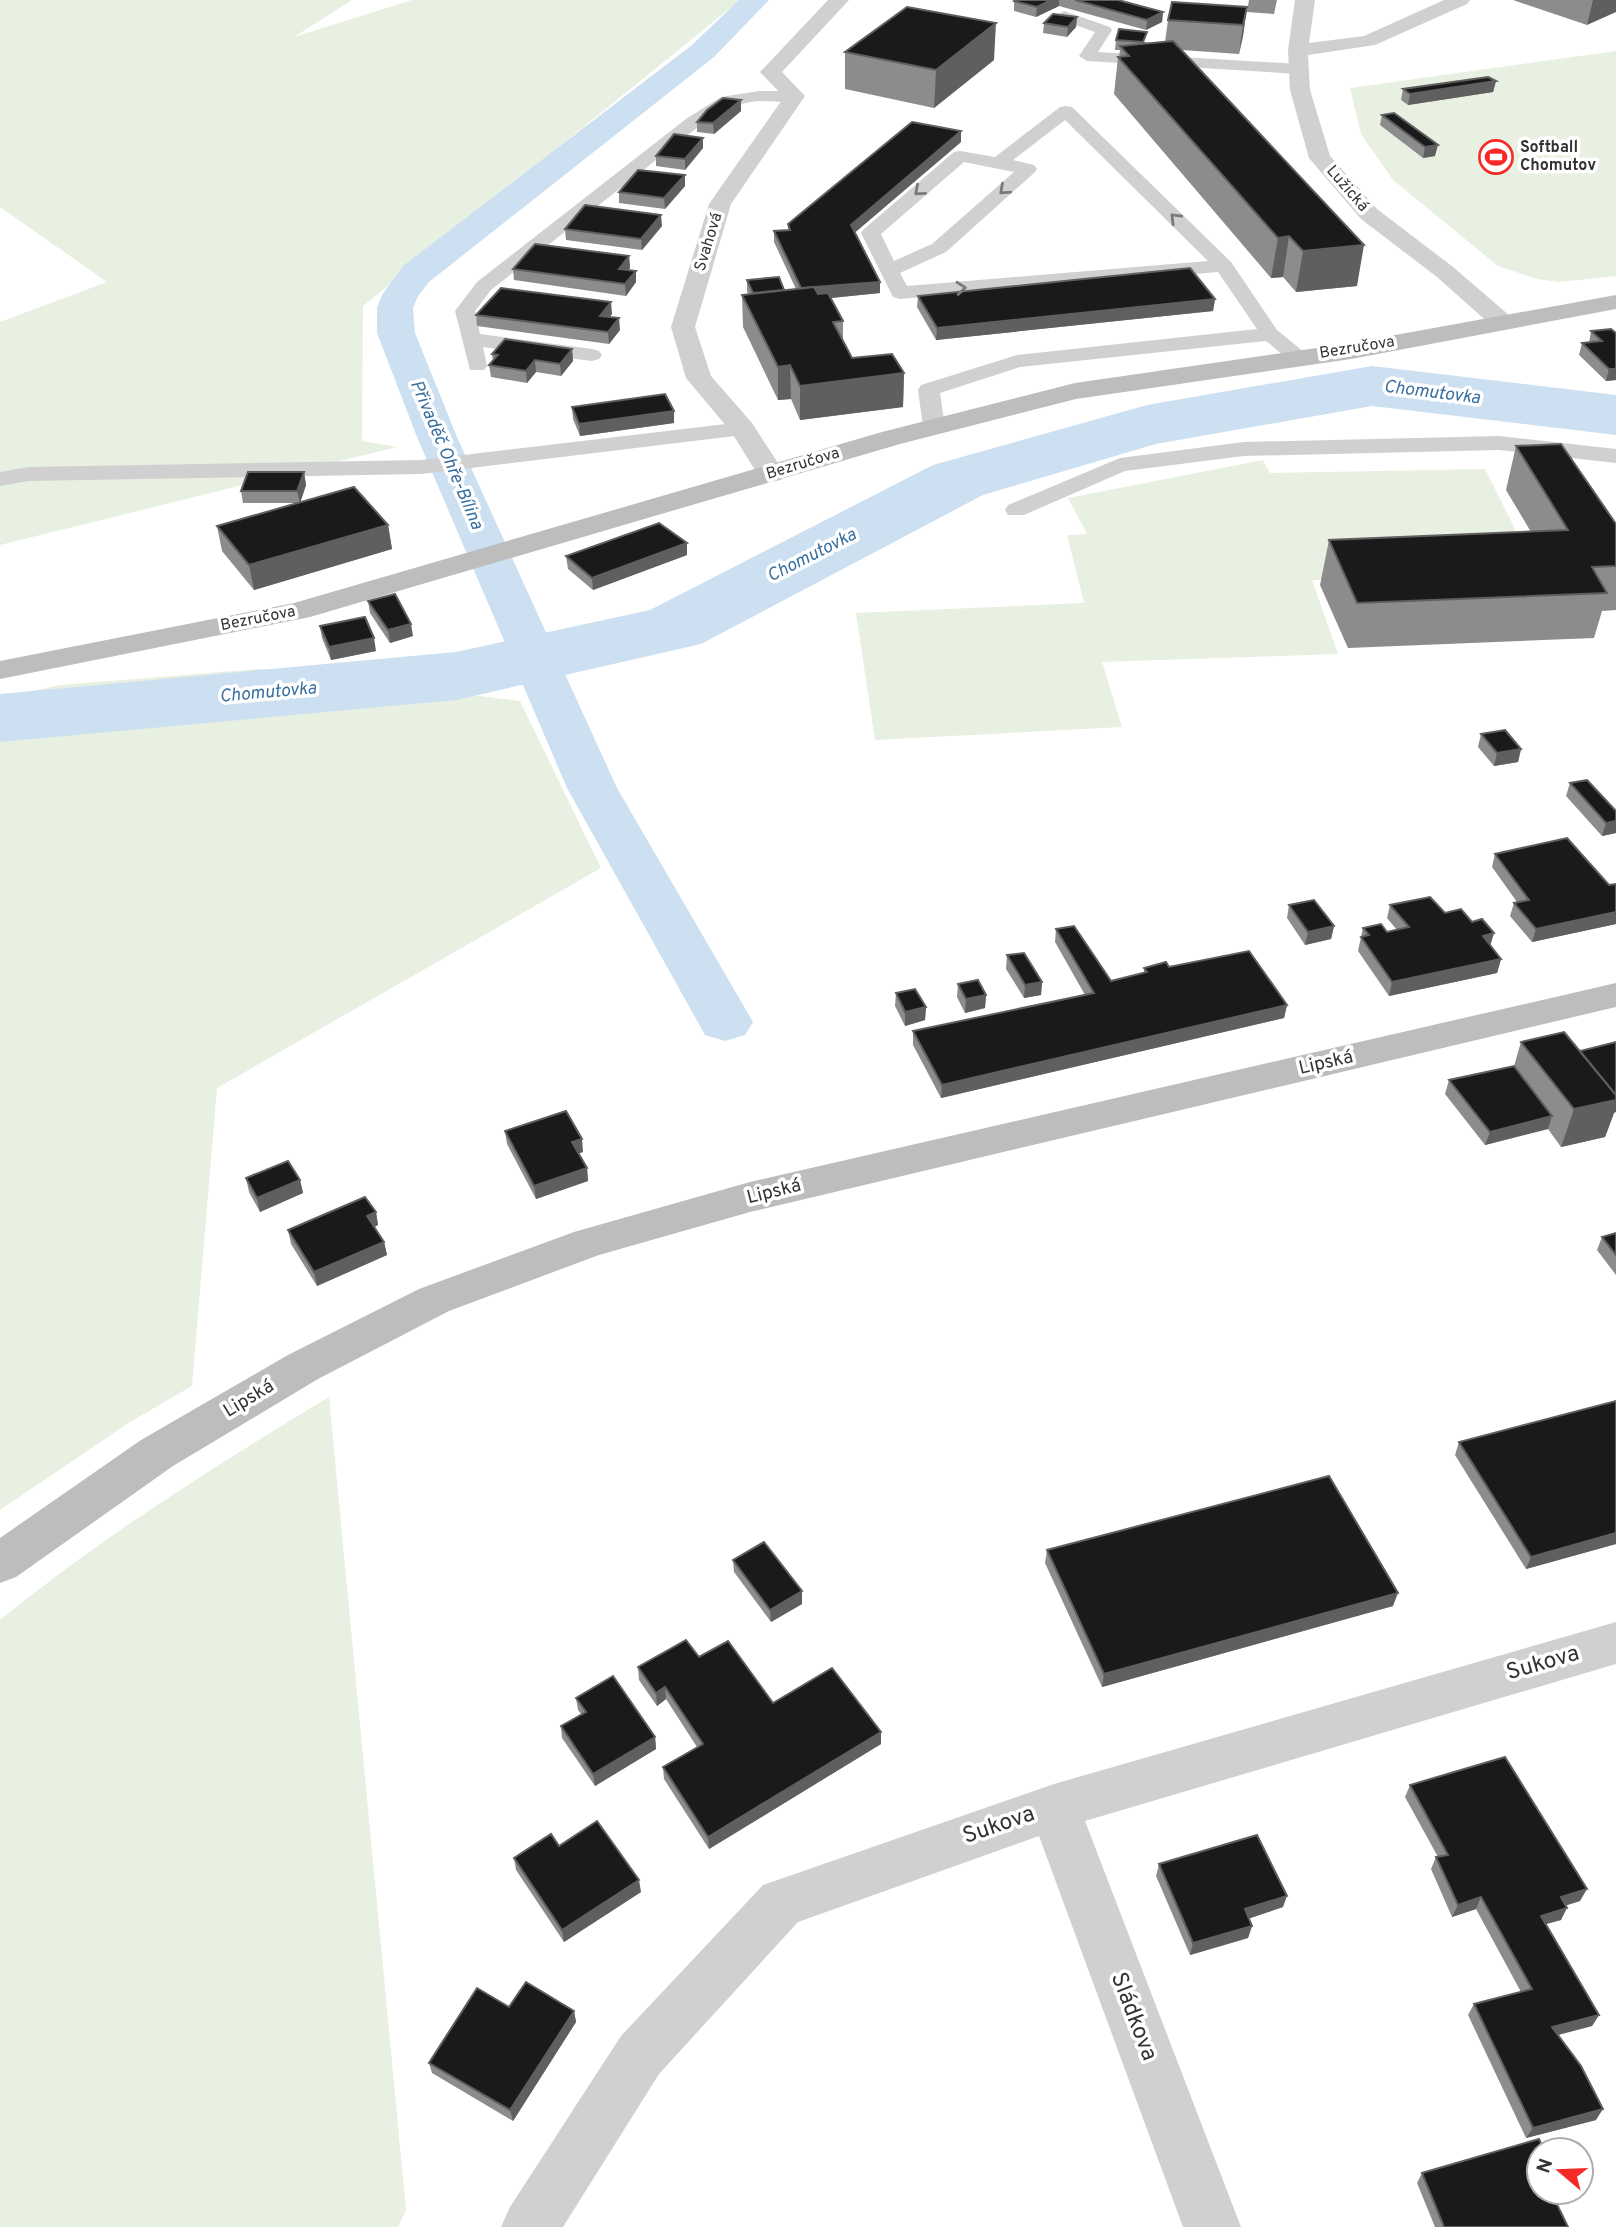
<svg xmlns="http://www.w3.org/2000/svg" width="1616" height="2227" font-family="Overpass,sans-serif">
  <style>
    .green { fill: #e8f0e1 }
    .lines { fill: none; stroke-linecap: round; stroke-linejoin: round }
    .canal { fill: #cce0f1; fill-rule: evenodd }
    .river { fill: #cce0f1; fill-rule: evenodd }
    .lane { fill: #d0d0d0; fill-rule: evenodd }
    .street { fill: #d0d0d0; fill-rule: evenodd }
    .secondary { fill: #bdbdbd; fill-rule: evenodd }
    .wall { fill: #8c8c8c }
    .shaded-wall { fill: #5f5f5f }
    .building { fill: #1a1a1a; stroke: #5f5f5f; stroke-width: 2 }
    .oneway { stroke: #7a7a7a }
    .labels { text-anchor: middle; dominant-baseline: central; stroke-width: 7; stroke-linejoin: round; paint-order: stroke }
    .far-poi-label { font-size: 16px; font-weight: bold; fill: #333; stroke: #fff; text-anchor: start }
    .far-street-label { font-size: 16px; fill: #333; stroke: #fff }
    .far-water-label { font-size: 18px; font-style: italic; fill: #376f9f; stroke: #fff }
    .street-label { font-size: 19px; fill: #333; stroke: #fff }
    .near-street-label { font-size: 23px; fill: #333; stroke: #fff }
  </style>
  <rect width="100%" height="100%" fill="#fff"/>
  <g class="green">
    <polygon points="0,0 352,0 294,37 412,0 740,0 363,306 362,441 397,447 0,545 0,322 107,282 0,207"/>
    <polygon points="1616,51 1616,276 1559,282 1537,279 1498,266 1393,180 1361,134 1350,88"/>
    <polygon points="1263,460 1270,473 1485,469 1537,573 1312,580 1338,654 1102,662 1122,727 875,740 856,613 1084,603 1067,535 1087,534 1068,498"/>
    <polygon points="260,669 520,701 601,868 217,1088 192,1386 130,1422 0,1510 0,698 60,685"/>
    <path d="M329 1397 406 2210 398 2227H0V1620C103 1536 215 1466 329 1397Z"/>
  </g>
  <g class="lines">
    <polygon class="canal" points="739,0 769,0 714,57 429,282 418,296 413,308 415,333 457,437 617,788 753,1022 745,1035 725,1041 705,1035 567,788 417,437 377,333 377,308 382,295 403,266 692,45"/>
    <polygon class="river" points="1372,366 1616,395 1616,435 1372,406 1156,444 983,495 701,644 456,700 0,742 0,694 456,652 650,610 933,465 1147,405"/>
    <g class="lane">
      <polygon points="1064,11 1110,27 1112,30 1098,52 1299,64 1307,69 1299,74 1087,61 1079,56 1095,32 1058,19 1056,16"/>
      <path d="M759 91H795L804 96C794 106 773 100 760 101 733 103 720 113 698 127L491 290 475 311 480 334 592 349 599 351 602 355 599 359 592 361 483 347 487 366 484 370H470L455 311 477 282 686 119 721 97Z"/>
      <path d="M1066 106 1072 107 1231 262 1277 330 1310 357 1307 361C1291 366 1278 350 1266 341L1020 367 940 393 945 427 942 432H926L923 427 918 390 921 385 1017 355 1257 329 1218 272 900 299 893 297 861 233 864 229 954 152 960 151 995 157 1060 107ZM1065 120 1208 261 907 286 900 273 946 252 1034 173 1037 169 1034 165 1013 160ZM964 162 1014 172 932 244 894 261 881 234Z"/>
      <polygon points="743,422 751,424 754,429 751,434 421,474 28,481 0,486 0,472 28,467 421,460"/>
      <polygon points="1499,436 1616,449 1616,463 1499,450 1244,456 1125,471 1024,515 1008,515 1005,510 1008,505 1120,458 1244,442"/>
    </g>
    <g class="street">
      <polygon points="828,0 849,0 782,72 805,96 731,204 695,327 711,376 752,423 785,474 781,480 771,482 761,480 732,433 686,378 671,327 709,204 784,97 760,72"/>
      <polygon points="1295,0 1315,0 1309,43 1364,36 1444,0 1470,0 1467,4 1375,45 1308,55 1310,90 1330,156 1377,209 1453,267 1510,316 1513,321 1510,326 1501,328 1492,326 1437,277 1361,219 1309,158 1290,90 1288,50"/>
      <polygon points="1616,1622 1616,1664 1085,1821 1241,2227 1183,2227 1039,1836 798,1922 659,2074 563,2227 501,2227 510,2207 621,2036 763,1885 1054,1784"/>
    </g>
    <g class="secondary">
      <polygon points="1616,295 1616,309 1351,359 1076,399 900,444 310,617 0,679 0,661 294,603 882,432 1075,383 1351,343"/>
      <polygon points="1616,983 1616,1007 750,1212 599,1255 449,1311 318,1379 173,1466 16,1577 0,1583 0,1538 141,1440 288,1355 419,1289 574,1232 750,1182"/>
    </g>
  </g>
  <g class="wall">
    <polygon points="1015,0 1118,0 1163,12 1162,22 1146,30 1059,6 1036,17 1014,11 1014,1"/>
    <polygon points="1249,0 1277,0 1274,14 1247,12"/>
    <polygon points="1513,0 1616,0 1587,25"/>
    <polygon points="1247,7 1243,36 1239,54 1182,50 1357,286 1296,292 1283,277 1271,278 1114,94 1118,57 1119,57 1120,50 1115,50 1116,40 1146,42 1146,44 1165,42 1168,20"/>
    <polygon points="1077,17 1076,27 1067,37 1043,33 1044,23"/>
    <polygon points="845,52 994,60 934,108 845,89"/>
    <polygon points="1496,81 1493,92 1408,105 1401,100 1403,89"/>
    <polygon points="741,111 714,134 697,132 697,122"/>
    <polygon points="1394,113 1435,156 1423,158 1380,125 1382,115"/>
    <polygon points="703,138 703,148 685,170 656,166 656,156"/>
    <polygon points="961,142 855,232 880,282 880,293 831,298 843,321 843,340 852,358 904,373 903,407 800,420 791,399 778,400 743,327 742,295 748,294 747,291 747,280 784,290 796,289 774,242 774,231 788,230 788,224"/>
    <polygon points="685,186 665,209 619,203 619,192"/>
    <polygon points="662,226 642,250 566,240 565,229"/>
    <polygon points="629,256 630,268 628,270 636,271 636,282 626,296 514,280 513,269"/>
    <polygon points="918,296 1215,299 1213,311 936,340 917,307"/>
    <polygon points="612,314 609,317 620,330 609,344 477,326 476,315"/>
    <polygon points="1591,331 1616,333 1616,380 1606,381 1579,355 1582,343 1589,343"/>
    <polygon points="572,349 573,361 561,376 536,372 527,383 491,377 489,365 493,361 492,354"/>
    <polygon points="572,407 674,411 674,423 580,436 573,419"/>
    <polygon points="1516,446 1616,524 1616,610 1602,611 1594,638 1348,648 1320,585 1329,540 1531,532 1506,490"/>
    <polygon points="304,472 306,485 300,503 388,525 392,549 254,590 222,551 217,526 298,503 243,503 241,491"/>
    <polygon points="687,543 687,555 593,590 568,569 566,556"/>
    <polygon points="368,601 413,636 390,643 370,613"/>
    <polygon points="320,626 376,651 331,660 322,638"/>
    <polygon points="1481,734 1521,749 1518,762 1494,766 1478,747"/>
    <polygon points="1570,783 1616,811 1616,833 1602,836 1566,796"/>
    <polygon points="1495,854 1609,885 1616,884 1616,924 1532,942 1510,916 1514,903 1517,902 1492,867"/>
    <polygon points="1289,905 1334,926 1331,939 1305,945 1287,918"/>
    <polygon points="1390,905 1445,913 1472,922 1494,933 1490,945 1501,959 1497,973 1389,996 1358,951 1363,928 1387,932 1397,930 1387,918"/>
    <polygon points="1056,929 1111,981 1144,973 1144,968 1169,967 1287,1005 1284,1018 941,1098 913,1045 913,1031 1085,995 1055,942"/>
    <polygon points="1007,955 1042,982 1041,995 1024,998 1006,969"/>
    <polygon points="958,984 986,995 985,1008 965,1013 957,997"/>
    <polygon points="896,993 926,1007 925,1020 905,1026 895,1006"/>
    <polygon points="1521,1042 1614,1113 1605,1137 1561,1147 1548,1129 1485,1145 1445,1094 1449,1080 1514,1066"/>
    <polygon points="505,1131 583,1152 579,1153 587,1168 588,1181 536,1199 507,1144"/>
    <polygon points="246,1178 300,1180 303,1193 260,1212 249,1192"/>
    <polygon points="376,1212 378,1225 374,1227 384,1242 387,1255 317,1286 291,1244 288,1230"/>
    <polygon points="1616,1233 1616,1275 1597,1250 1602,1237"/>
    <polygon points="1616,1401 1616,1544 1526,1569 1455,1455 1459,1442"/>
    <polygon points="1047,1550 1393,1606 1102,1687 1045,1563"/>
    <polygon points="733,1560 802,1604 771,1622 734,1572"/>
    <polygon points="699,1657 773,1703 881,1744 709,1849 664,1779 663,1767 697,1747 666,1699 657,1706 639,1680 638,1667"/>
    <polygon points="576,1698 655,1737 656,1749 595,1786 562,1738 561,1726 581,1714 578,1710"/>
    <polygon points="1410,1785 1580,1901 1566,1905 1561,1920 1546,1924 1599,2015 1592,2026 1558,2035 1596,2120 1526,2138 1468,2015 1474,2004 1521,1992 1476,1909 1452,1917 1431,1869 1436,1857 1438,1857 1405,1797"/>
    <polygon points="559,1846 641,1892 564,1942 516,1870 514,1858"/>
    <polygon points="1159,1864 1283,1907 1248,1919 1252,1926 1248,1938 1190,1955 1156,1876"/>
    <polygon points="509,2007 574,2011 576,2022 513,2121 432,2073 429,2063"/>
    <polygon points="1422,2173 1539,2192 1557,2192 1554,2196 1553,2196 1568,2227 1435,2227 1417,2183"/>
  </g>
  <g class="shaded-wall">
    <polygon points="1051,0 1059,0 1059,6 1036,17 1037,7"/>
    <polygon points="1593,0 1616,0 1616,12 1587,25"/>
    <polygon points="1247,7 1243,36 1239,54 1243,25"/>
    <polygon points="1163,12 1162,22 1146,30 1147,20"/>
    <polygon points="1077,17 1076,27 1067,37 1068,27"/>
    <polygon points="996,23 994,60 934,108 936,70"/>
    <polygon points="1496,81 1493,92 1408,105 1410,94"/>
    <polygon points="741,100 741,111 714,134 713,123"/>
    <polygon points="961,131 961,142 851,236 851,225"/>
    <polygon points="703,138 703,148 685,170 685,159"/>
    <polygon points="1438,145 1435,156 1423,158 1425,147"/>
    <polygon points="685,175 685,186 665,209 664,198"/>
    <polygon points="661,215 662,226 642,250 641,239"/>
    <polygon points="1289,236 1283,277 1271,278 1278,238"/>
    <polygon points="1364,245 1357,286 1296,292 1303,251"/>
    <polygon points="629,256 630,268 619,280 619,269"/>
    <polygon points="636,271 636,282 626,296 625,284"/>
    <polygon points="880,282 880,293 801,301 801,289"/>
    <polygon points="1215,299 1213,311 936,340 937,328"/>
    <polygon points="611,302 612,314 601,327 600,316"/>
    <polygon points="619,318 620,330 609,344 608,332"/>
    <polygon points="572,349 573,361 561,376 560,364"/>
    <polygon points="535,360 536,372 527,383 526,371"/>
    <polygon points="790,365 791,399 778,400 778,367"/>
    <polygon points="1609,369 1616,369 1616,380 1606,381"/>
    <polygon points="904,373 903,407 800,420 800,386"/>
    <polygon points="674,411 674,423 580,436 579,424"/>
    <polygon points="304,472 306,485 300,503 297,491"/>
    <polygon points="388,525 392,549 254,590 249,565"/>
    <polygon points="687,543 687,555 593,590 592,578"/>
    <polygon points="411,624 413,636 390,643 388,630"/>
    <polygon points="374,638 376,651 331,660 329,647"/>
    <polygon points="1521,749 1518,762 1494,766 1497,753"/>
    <polygon points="1616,821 1616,833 1602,836 1606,823"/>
    <polygon points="1616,912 1616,924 1532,942 1536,929"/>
    <polygon points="1334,926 1331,939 1305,945 1308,932"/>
    <polygon points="1494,933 1490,946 1483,936"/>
    <polygon points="1501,959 1497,973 1389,996 1392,982"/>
    <polygon points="1042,982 1041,995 1024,998 1025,985"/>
    <polygon points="986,995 985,1008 965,1013 966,999"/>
    <polygon points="1287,1005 1284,1018 941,1098 942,1085"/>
    <polygon points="926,1007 925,1020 905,1026 905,1012"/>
    <polygon points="1616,1100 1616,1112 1614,1113 1605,1137 1561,1147 1574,1109"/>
    <polygon points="1552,1116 1548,1129 1485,1145 1490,1132"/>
    <polygon points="582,1139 583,1152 574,1155 572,1142"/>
    <polygon points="587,1168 588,1181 536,1199 534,1186"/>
    <polygon points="300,1180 303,1193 260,1212 257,1198"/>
    <polygon points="376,1212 378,1225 370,1229 367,1216"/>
    <polygon points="384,1242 387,1255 317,1286 314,1272"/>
    <polygon points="1616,1533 1616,1544 1526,1569 1531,1557"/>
    <polygon points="802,1591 802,1604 771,1622 770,1610"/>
    <polygon points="1398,1593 1393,1606 1102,1687 1104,1674"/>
    <polygon points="665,1687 666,1699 657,1706 656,1693"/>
    <polygon points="881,1732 881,1744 709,1849 708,1837"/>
    <polygon points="655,1737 656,1749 595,1786 593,1774"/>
    <polygon points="639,1880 641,1892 564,1942 562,1930"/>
    <polygon points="1587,1889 1580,1901 1555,1909 1561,1897"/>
    <polygon points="1287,1896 1283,1907 1241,1921 1245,1909"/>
    <polygon points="1481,1897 1476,1909 1452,1917 1458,1905"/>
    <polygon points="1567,1908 1561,1920 1535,1927 1541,1916"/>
    <polygon points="1252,1926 1248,1938 1190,1955 1193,1943"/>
    <polygon points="574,2011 576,2022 513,2121 510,2110"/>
    <polygon points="1599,2015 1592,2026 1546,2038 1552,2027"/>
    <polygon points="1603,2109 1596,2120 1526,2138 1533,2128"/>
  </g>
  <g class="building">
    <polygon points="1015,0 1051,0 1037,7 1014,1"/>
    <polygon points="1075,0 1118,0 1163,12 1147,20"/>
    <polygon points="1172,2 1247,7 1243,25 1168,20"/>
    <polygon points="907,7 996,23 936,70 845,52"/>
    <polygon points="1053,14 1077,17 1068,27 1044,23"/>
    <polygon points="1119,29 1147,32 1143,42 1116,40"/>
    <polygon points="1173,41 1364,245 1303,251 1289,236 1278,238 1118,57 1129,56 1120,46"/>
    <polygon points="1488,77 1496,81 1410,94 1403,89"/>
    <polygon points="723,98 741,100 713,123 697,122 707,110"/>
    <polygon points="1394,113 1438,145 1425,147 1382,115"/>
    <polygon points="912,122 961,131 851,225 880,282 801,288 774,231 790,230 788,224"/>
    <polygon points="674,134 703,138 685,159 656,156"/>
    <polygon points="638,170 685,175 664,198 619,192"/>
    <polygon points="585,205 661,215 641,239 565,229"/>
    <polygon points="535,244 629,256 619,269 636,271 625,284 513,269"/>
    <polygon points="1190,268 1215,299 937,328 918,296"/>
    <polygon points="779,277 784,290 753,293 747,280"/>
    <polygon points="814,287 818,294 828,293 843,321 833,322 852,358 892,354 904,373 800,386 790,365 778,367 742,295"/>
    <polygon points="501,288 611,302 600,316 619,318 608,332 476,315"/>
    <polygon points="1611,329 1616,333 1616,369 1609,369 1582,343 1602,341 1591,331"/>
    <polygon points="505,339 572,349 560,364 535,360 526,371 489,365 498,355 492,354"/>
    <polygon points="665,394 674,411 579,424 572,407"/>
    <polygon points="1561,444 1616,524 1616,566 1592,567 1607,593 1357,603 1329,540 1568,530 1516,446"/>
    <polygon points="248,472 304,472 297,491 241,491"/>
    <polygon points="354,487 388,525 249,565 217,526"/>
    <polygon points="659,523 687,543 592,578 566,556"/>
    <polygon points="395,594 411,624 388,630 368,601"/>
    <polygon points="365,617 374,638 329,647 320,626"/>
    <polygon points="1505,730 1521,749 1497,753 1481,734"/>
    <polygon points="1587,780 1616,811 1616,821 1606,823 1570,783"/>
    <polygon points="1567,838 1609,885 1616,884 1616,912 1536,929 1514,903 1529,900 1495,854"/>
    <polygon points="1430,897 1445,913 1461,909 1472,922 1482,919 1494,933 1483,936 1501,959 1392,982 1361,937 1369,935 1363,928 1381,924 1387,932 1409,927 1390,905"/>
    <polygon points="1314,900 1334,926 1308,932 1289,905"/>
    <polygon points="1074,926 1111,981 1147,972 1144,968 1166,962 1169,967 1249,951 1287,1005 942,1085 913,1031 1094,993 1056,929"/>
    <polygon points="1024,953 1042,982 1025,985 1007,955"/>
    <polygon points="978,980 986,995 966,999 958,984"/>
    <polygon points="915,989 926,1007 905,1012 896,993"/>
    <polygon points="1564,1032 1616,1095 1616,1100 1574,1109 1521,1042"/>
    <polygon points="1616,1042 1616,1095 1580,1051"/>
    <polygon points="1514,1066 1552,1116 1490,1132 1449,1080"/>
    <polygon points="566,1111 582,1139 572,1142 587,1168 534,1186 505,1131"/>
    <polygon points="288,1161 300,1180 257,1198 246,1178"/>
    <polygon points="365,1197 376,1212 367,1216 384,1242 314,1272 288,1230"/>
    <polygon points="1616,1233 1616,1255 1602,1237"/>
    <polygon points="1616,1401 1616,1533 1531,1557 1459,1442"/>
    <polygon points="1329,1476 1398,1593 1104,1674 1047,1550"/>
    <polygon points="764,1542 802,1591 770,1610 733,1560"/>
    <polygon points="686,1640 699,1657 728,1641 773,1703 832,1668 881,1732 708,1837 663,1767 703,1744 665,1687 656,1693 638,1667"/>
    <polygon points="613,1676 655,1737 593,1774 561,1726 586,1712 576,1698"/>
    <polygon points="1505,1757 1587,1889 1561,1897 1567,1908 1541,1916 1599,2015 1552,2027 1581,2066 1603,2109 1533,2128 1474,2004 1532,1989 1481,1897 1458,1905 1436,1857 1448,1855 1410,1785"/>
    <polygon points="597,1821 639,1880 562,1930 514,1858 551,1834 559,1846"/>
    <polygon points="1257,1835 1287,1896 1245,1909 1252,1926 1193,1943 1159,1864"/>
    <polygon points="526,1982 574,2011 510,2110 429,2063 477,1988 509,2007"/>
    <polygon points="1539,2139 1544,2150 1539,2150 1539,2192 1551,2192 1568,2227 1444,2227 1422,2173"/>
  </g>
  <defs><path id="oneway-chevron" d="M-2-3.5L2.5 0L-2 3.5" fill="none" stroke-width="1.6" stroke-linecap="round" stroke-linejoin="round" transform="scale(1.75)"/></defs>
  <g class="oneway">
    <use href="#oneway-chevron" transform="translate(1004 190) rotate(138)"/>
    <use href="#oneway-chevron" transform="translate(919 191) rotate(139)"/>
    <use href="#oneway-chevron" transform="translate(1175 218) rotate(-135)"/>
    <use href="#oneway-chevron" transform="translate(961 288) rotate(-5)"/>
  </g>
  <defs>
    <g id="stadium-ring" transform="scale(1.75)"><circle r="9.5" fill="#fff" stroke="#f62929" stroke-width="1.5"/><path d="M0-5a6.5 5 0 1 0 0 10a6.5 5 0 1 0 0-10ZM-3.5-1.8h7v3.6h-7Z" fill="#f62929"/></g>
  </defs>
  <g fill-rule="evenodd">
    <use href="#stadium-ring" x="1496" y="157"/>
  </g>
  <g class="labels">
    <g class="far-poi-label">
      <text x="1520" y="148">Softball<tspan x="1520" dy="18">Chomutov</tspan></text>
    </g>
    <g class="far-street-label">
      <text transform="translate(1347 189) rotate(49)">Lužická</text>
      <text transform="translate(709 242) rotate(-73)">Svahová</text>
      <text transform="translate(1357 348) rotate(-9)">Bezručova</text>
      <text transform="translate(803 464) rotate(-17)">Bezručova</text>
      <text transform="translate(258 619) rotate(-11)">Bezručova</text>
    </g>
    <g class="far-water-label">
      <text transform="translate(1432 393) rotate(7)">Chomutovka</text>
      <text transform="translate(446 455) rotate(67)">Přivaděč Ohře-Bílina</text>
      <text transform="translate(812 556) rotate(-27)">Chomutovka</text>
      <text transform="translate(268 693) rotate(-5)">Chomutovka</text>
    </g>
    <g class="street-label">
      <text transform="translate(1326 1063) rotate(-13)">Lipská</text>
      <text transform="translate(774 1192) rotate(-14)">Lipská</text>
      <text transform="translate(249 1399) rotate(-31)">Lipská</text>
    </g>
    <g class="near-street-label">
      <text transform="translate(1543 1664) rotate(-16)">Sukova</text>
      <text transform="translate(999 1826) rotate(-19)">Sukova</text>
      <text transform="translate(1133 2017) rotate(69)">Sládkova</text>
    </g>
  </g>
  <g transform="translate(1560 2171) rotate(289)"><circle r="33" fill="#ffffff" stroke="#adadad" stroke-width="2"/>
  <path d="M0-5L12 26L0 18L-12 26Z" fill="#f62929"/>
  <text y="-10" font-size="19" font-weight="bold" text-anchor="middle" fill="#333333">N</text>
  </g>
</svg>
